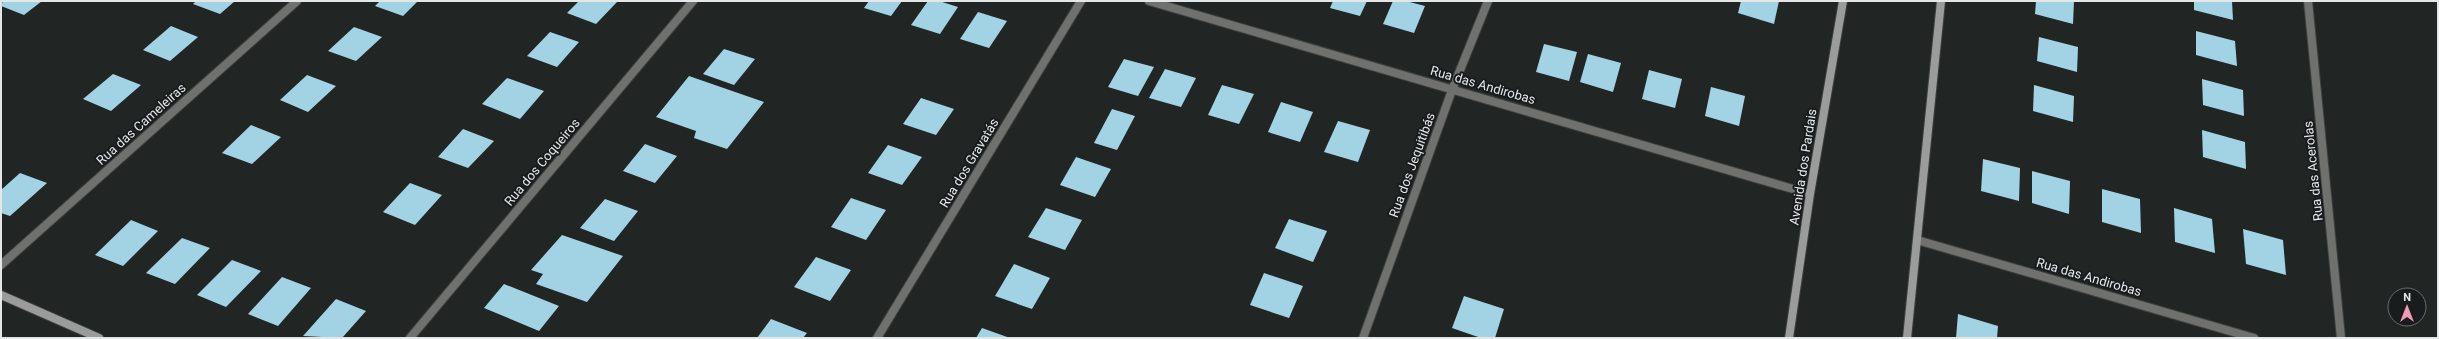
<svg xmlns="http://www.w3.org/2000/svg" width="2439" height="339" font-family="Roboto,sans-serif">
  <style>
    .building { fill: #a2d3e5 }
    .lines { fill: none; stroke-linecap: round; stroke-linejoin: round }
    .street-casing { stroke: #3c4140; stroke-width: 10 }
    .secondary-casing { stroke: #3c4140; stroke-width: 10 }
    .street { stroke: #6f716f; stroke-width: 8 }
    .secondary { stroke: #999c9a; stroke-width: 8 }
    .labels { text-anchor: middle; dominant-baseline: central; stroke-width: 4; stroke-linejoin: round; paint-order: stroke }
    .street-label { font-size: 13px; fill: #e4e7e7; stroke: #181c1c }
  </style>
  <rect width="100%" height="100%" fill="#212625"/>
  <g class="building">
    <polygon points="3,1 42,1 24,15 1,6"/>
    <polygon points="196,1 235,1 220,14 193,4"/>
    <polygon points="380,1 418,1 403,16 375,6"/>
    <polygon points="579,1 618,1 596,24 567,13"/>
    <polygon points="869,1 902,1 891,16 864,8"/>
    <polygon points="928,1 939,1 958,7 940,34 911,25"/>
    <polygon points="1333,1 1367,1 1360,16 1330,8"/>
    <polygon points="1393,1 1406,1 1425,6 1414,33 1383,24"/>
    <polygon points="1741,1 1779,1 1774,24 1738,13"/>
    <polygon points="2036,1 2074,1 2073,24 2035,14"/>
    <polygon points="2194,1 2232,1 2233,20 2194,10"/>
    <polygon points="978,12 1007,21 989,48 960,39"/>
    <polygon points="171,26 198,37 170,61 143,50"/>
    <polygon points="354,27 382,37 356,61 328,51"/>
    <polygon points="2196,31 2235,41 2237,66 2196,55"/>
    <polygon points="550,32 579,42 557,67 527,56"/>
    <polygon points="2039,37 2078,47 2077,72 2037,61"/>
    <polygon points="1544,44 1577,52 1569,81 1536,72"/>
    <polygon points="724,49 755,59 734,85 703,74"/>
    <polygon points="1588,54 1621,63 1613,92 1580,82"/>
    <polygon points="1124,59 1154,67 1138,96 1108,87"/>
    <polygon points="1165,69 1196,78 1181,107 1149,98"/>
    <polygon points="1649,70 1682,79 1675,108 1642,99"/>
    <polygon points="113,74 141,85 111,111 83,99"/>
    <polygon points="307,75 336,86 308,112 280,100"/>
    <polygon points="689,76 764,102 727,149 694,138 696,131 656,117"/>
    <polygon points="507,78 544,91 520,119 482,104"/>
    <polygon points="2202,79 2243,90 2244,116 2203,105"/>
    <polygon points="1222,85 1254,94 1239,124 1208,115"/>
    <polygon points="2034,85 2074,96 2073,122 2033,111"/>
    <polygon points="1711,87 1745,96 1739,126 1705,116"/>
    <polygon points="921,98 954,109 936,135 903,124"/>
    <polygon points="1281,102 1313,112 1300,142 1268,132"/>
    <polygon points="1112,109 1135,116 1117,150 1094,143"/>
    <polygon points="1338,121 1370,130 1358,162 1324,152"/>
    <polygon points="251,125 281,137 252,164 222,153"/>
    <polygon points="463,129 494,141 468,168 438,157"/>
    <polygon points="2202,130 2245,142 2246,169 2203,157"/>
    <polygon points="645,144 677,156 655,183 623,171"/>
    <polygon points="888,145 922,157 902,185 868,173"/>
    <polygon points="1076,157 1111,169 1095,197 1060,185"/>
    <polygon points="1983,159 2020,168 2019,201 1981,191"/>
    <polygon points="2032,171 2070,181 2069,214 2032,203"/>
    <polygon points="20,173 47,183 10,216 1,213 1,190"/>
    <polygon points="410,183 442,195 415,225 383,212"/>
    <polygon points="2102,189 2140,199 2141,233 2102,222"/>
    <polygon points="851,198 886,210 866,240 831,227"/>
    <polygon points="605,199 638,211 614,241 580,228"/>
    <polygon points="1046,208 1082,220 1065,250 1028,237"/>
    <polygon points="2174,208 2212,219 2215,253 2175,242"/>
    <polygon points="1289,219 1327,231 1313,262 1275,248"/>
    <polygon points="131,220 158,231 123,266 95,255"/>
    <polygon points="2243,229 2283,240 2286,275 2246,264"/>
    <polygon points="562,235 623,256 587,302 536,284 543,274 531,270"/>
    <polygon points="182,238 210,248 175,284 146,273"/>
    <polygon points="816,257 851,270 830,301 794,287"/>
    <polygon points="232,260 261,271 226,307 197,295"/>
    <polygon points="1014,264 1050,278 1032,309 995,296"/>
    <polygon points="1264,273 1303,286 1289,318 1250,305"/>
    <polygon points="282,277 311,288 278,326 248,314"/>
    <polygon points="504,284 559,306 539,331 484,308"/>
    <polygon points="1464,296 1504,309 1495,338 1481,338 1452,328"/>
    <polygon points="336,299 366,311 342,338 303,336"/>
    <polygon points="1958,314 1998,326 1997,338 1956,338"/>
    <polygon points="771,319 807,333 803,338 757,338"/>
    <polygon points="982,328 1010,338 976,338"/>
  </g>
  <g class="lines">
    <g class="street-casing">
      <g id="street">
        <polyline points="1149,1 1810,194"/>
        <polyline points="2308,1 2341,338"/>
        <polyline points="1917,240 2254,338"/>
        <polyline points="1,265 297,1"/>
        <polyline points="410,338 693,1"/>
        <polyline points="877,338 1081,1"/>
        <polyline points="1363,338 1452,90 1488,1"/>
      </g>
    </g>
    <g class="secondary-casing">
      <g id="secondary">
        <polyline points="1,295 99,338"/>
        <polyline points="1789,338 1810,194 1843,1"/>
        <polyline points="1907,338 1941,1"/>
      </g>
    </g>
    <use href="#street" class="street"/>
    <use href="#secondary" class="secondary"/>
  </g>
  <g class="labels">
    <g class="street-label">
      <text transform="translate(1483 85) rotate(16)">Rua das Andirobas</text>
      <text transform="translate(141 124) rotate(-42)">Rua das Cameleiras</text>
      <text transform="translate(542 162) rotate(-50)">Rua dos Coqueiros</text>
      <text transform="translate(969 163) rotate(-59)">Rua dos Gravatás</text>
      <text transform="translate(1412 165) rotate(-70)">Rua dos Jequitibás</text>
      <text transform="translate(1803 167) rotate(-81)">Avenida dos Pardais</text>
      <text transform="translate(2313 171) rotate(-96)">Rua das Acerolas</text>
      <text transform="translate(2089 277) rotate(16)">Rua das Andirobas</text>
    </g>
  </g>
  <rect width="2439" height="339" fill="none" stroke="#e4e7e7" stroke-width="4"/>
  <g transform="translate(2407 307)"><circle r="19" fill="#181c1c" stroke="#6a6d6d"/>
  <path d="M0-3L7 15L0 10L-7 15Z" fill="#f09ab6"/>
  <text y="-6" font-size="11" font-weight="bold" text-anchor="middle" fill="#e4e7e7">N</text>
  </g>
</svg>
